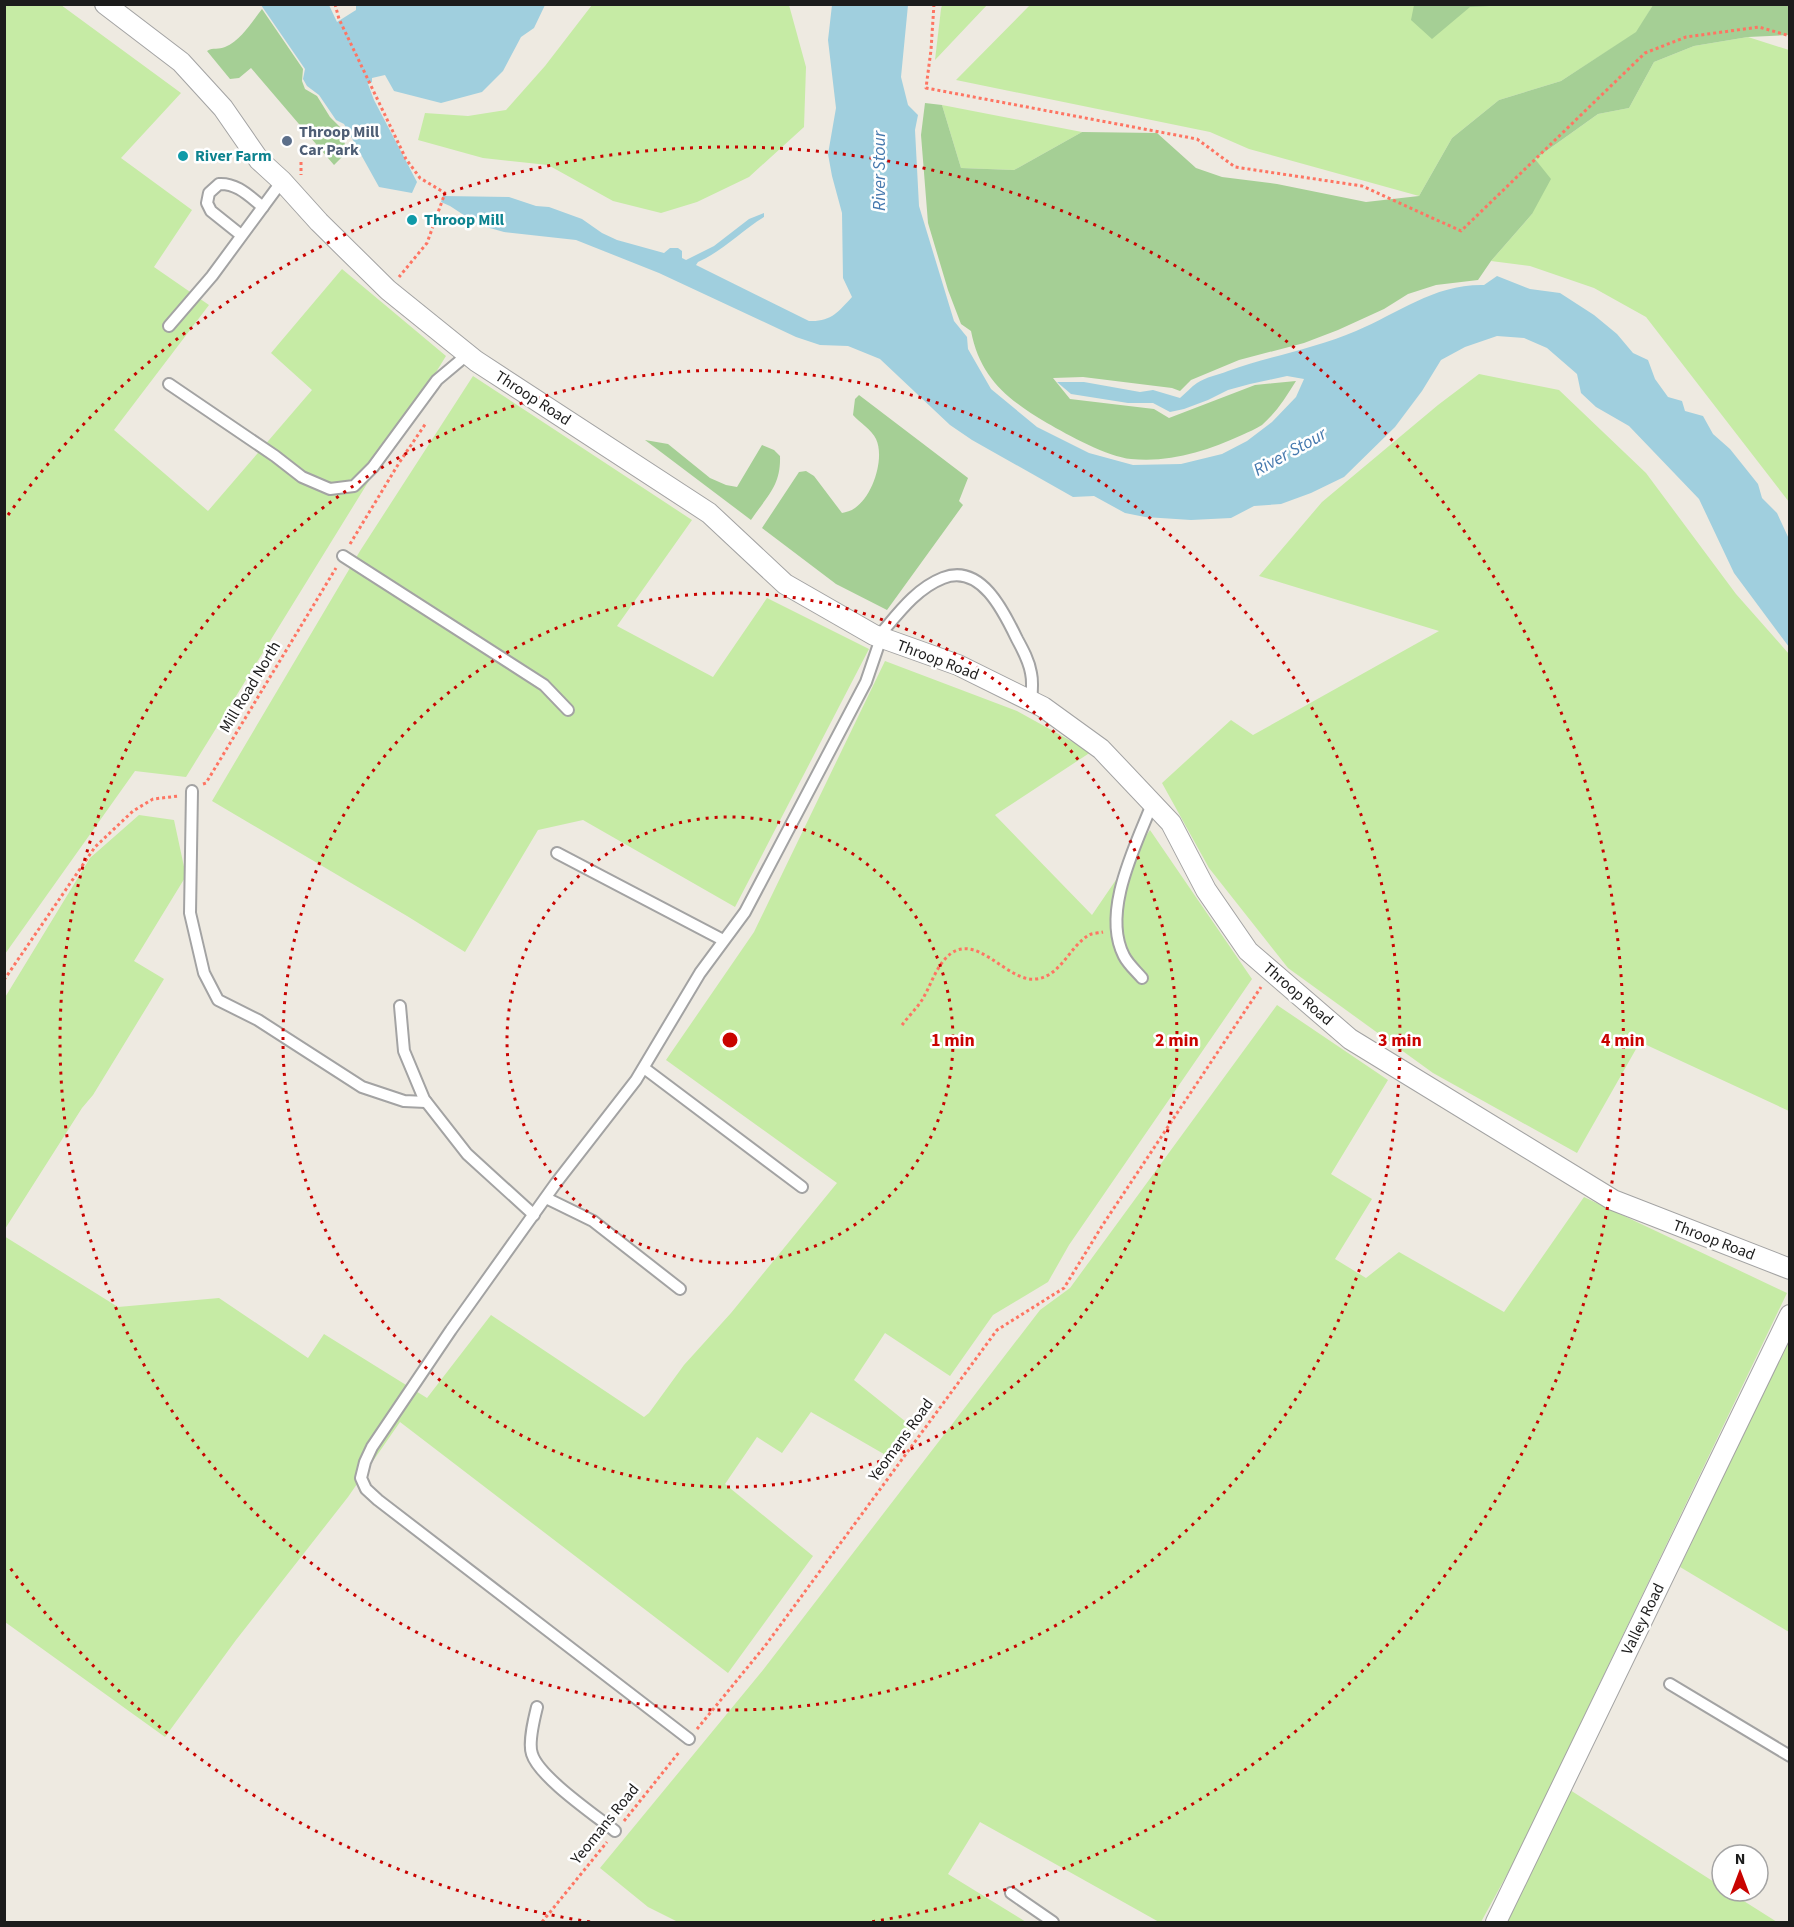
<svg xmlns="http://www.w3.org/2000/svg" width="1794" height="1927" font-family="'Source Sans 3',sans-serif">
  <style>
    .grass { fill: #c6eba5 }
    .forest { fill: #a5cf95 }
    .water { fill: #a0cfde }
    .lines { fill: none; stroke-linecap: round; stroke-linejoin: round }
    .lane-casing { stroke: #a3a3a3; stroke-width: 14 }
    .street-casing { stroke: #a3a3a3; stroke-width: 22 }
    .path { stroke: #fe7563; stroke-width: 3; stroke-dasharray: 3 3; stroke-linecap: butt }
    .lane { stroke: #fff; stroke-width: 10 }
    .street { stroke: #fff; stroke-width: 20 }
    .ring { fill: none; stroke: #c90300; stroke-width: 3; stroke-dasharray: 3 6 }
    .service-dot { fill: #5c6f8a; stroke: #fff; stroke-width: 2 }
    .culture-dot { fill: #0f9aa8; stroke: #fff; stroke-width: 2 }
    .labels { text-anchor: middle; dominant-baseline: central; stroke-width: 5; stroke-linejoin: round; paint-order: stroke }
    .service-label { font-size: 16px; font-weight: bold; fill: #4e5e75; stroke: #fff; text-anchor: start }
    .culture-label { font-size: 16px; font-weight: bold; fill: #0d838f; stroke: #fff; text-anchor: start }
    .street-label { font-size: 16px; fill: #1c1c1c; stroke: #fff }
    .water-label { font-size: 18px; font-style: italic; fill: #4679ae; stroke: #fff }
    .centre { fill: #c90300; stroke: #fff; stroke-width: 3 }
    .ring-label { font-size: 18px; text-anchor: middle; font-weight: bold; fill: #c90300; stroke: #fff; stroke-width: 5; stroke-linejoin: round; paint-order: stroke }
  </style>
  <rect width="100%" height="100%" fill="#eeeae1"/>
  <g class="grass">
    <polygon points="5,5 61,5 181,93 121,158 192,210 154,267 209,305 114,430 208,511 312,390 271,353 342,269 446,356 186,777 135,771 5,954"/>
    <polygon points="592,5 789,5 806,67 804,127 749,177 697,202 661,213 613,201 548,165 483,158 418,140 425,113 468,116 506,110 545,66"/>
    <polygon points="942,5 987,5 935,60 941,9"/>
    <polygon points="1030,5 1653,5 1637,32 1561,81 1499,100 1452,138 1419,196 1249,149 1210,132 956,80"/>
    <polygon points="1748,37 1789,50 1789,502 1646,317 1594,288 1530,266 1491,261 1532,214 1535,159 1598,114 1629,108 1654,62 1694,46"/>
    <polygon points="942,105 1082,132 1014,170 961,168"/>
    <polygon points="1479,374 1559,390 1646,473 1736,594 1789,654 1789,1111 1640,1042 1577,1153 1433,1073 1288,968 1209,868 1162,783 1231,720 1253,735 1439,631 1259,576 1322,502 1438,405"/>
    <polygon points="473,376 692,520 617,626 713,677 767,598 869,649 735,907 583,820 538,830 465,952 407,916 212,801 360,551"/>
    <polygon points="885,661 1017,711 1091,752 995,815 1092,915 1150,830 1252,979 1069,1245 1048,1282 993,1315 950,1376 885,1333 854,1380 911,1426 889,1457 811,1412 782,1453 757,1437 725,1484 813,1556 728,1673 400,1422 348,1497 236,1640 165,1737 5,1622 4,1236 118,1307 219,1298 308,1358 324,1334 427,1398 491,1315 644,1417 649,1413 684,1365 731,1313 837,1183 666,1060 754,932"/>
    <polygon points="139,815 174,820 186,876 134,961 164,979 93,1095 82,1108 5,1229 4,999 90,858"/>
    <polygon points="1277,1005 1388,1080 1331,1174 1372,1199 1335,1259 1366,1278 1399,1252 1504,1312 1584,1197 1787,1293 1516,1858 1481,1922 1159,1922 980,1822 948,1874 1026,1922 678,1922 648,1907 600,1868 763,1670 1040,1310 1070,1288"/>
    <polygon points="1789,1337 1789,1632 1680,1567"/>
    <polygon points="1570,1790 1722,1887 1722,1891 1728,1891 1777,1922 1504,1922"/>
  </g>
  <g class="forest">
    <polygon points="1414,5 1414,4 1509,5 1470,7 1432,39 1411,20"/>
    <path d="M1653 5H1789V35L1748 37 1694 46 1654 62 1629 108 1598 114 1535 159 1551 179 1532 214 1491 261 1478 280 1436 285 1408 294 1384 309 1338 330 1304 343 1239 360 1191 380 1180 391 1172 388 1083 377 1053 378 1070 399 1154 409 1169 418 1255 385 1296 381C1286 397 1276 413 1262 425 1256 429 1248 432 1242 435 1207 451 1170 463 1131 459 1108 457 1068 435 1047 423 1008 400 980 378 971 331L961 324 948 290 928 223 921 135 925 103 942 105 961 168 1014 170 1082 132 1157 133 1196 168 1222 177 1277 184 1366 202 1419 196 1452 138 1499 100 1561 81 1636 32Z"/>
    <path d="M262 9 303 69 302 81 305 89 317 96 330 117 343 130 346 153 334 165 251 68 239 78 230 79 207 51C213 47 219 50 225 47 241 40 251 23 262 9Z"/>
    <path d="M859 395 968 478 959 501 963 505 887 610 836 584 762 528 799 472 806 471 814 476 842 513C846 512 851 511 855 508 873 496 885 458 876 439 872 430 859 422 853 415L855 399Z"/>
    <path d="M645 440 668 444 710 478 726 485 737 487 762 445 774 450 780 456C781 486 767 496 751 520Z"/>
  </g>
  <g class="water">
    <polygon points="261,5 329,5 337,22 356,10 356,5 545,5 534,28 521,37 503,71 482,92 441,103 394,91 385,75 372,78 372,82 368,84 374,100 417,182 412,193 379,187 344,124 336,120 319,95 307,86 303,79 305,69"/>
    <path d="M832 5H908L901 77 908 105 918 115 915 130 919 206 954 321 967 337 968 349 991 389 1037 427 1089 453 1133 465 1181 464 1222 454 1247 441 1272 422 1296 397 1304 379 1287 376 1250 384 1228 390 1208 400 1184 409 1170 412 1153 403H1128L1071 394 1057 382H1084L1140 392 1153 390 1180 398C1186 393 1191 387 1197 383 1206 377 1218 375 1228 371 1270 356 1314 349 1356 331 1399 313 1434 284 1484 285L1497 276 1530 289 1560 293 1594 315 1617 334 1633 353 1648 360 1655 379 1668 397 1682 401 1685 411 1703 416 1713 434 1730 449 1758 484 1762 498 1777 513 1789 539V647L1734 573 1699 499 1629 426 1596 407 1581 393 1577 374 1547 348 1524 338 1497 336 1465 347 1441 360 1422 391 1395 427 1344 477 1311 493 1281 504 1254 506 1231 518 1191 520 1145 517 1125 513 1094 496 1073 497 972 440 950 425 880 359 848 346 820 345 796 337 659 273 576 240 504 232 479 225 450 206 441 202 443 196 509 197 536 206 549 207 582 219 602 233 617 240 664 253 670 248H678L682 251V258L686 260 714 246 749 219 764 213V217C741 231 723 251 698 262L696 265 809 321C831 322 838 312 852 297L843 278 842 213 832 176 828 154 836 108 828 40Z"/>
  </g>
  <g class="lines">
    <g class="lane-casing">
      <g id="lane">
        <path d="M241 235 211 211 207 203 209 193 219 184C237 183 249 196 263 207"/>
        <polyline points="169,326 212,276 282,181"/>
        <polyline points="169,384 275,456 302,477 330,489 354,486 373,467 437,380 468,354"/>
        <polyline points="343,556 544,685 568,710"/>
        <path d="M878 637C897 615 915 589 943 578 981 563 1004 612 1017 639 1023 650 1029 661 1031 673 1033 682 1032 692 1031 701"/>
        <polyline points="192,791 190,913 204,973 218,1000 258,1020 362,1087 404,1101 426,1102"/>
        <polyline points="557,853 723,940"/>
        <path d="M1142 978C1136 971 1128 964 1124 956 1101 912 1136 845 1152 804"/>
        <polyline points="400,1006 404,1051 424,1099 467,1154 534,1215"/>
        <polyline points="644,1068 802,1187"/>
        <polyline points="546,1198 593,1221 680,1289"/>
        <polyline points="1670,1684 1790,1756"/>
        <path d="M537 1707C534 1719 528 1743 532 1754 539 1777 595 1815 615 1831"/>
        <polyline points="689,1739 378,1500 366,1489 361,1478 365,1462 372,1447 451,1330 556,1183 636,1080 700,973 745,912 866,682 881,638"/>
        <polyline points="1011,1893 1053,1922"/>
      </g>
    </g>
    <g class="street-casing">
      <g id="street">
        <polyline points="105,4 181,62 223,108 259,160 282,181 319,222 388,290 476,361 709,513 785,584 874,635 958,665 1043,707 1101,749 1171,823 1206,890 1248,951 1350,1039 1613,1200 1790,1269"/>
        <polyline points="1496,1922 1790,1315"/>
      </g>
    </g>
    <g class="path">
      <polyline points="335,4 339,19 406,159 420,178 445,193 427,243 399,277"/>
      <polyline points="934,4 931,50 926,88 1197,139 1235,167 1362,186 1461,231 1645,53 1686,37 1759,27 1790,36"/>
      <polyline points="301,162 301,175"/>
      <polyline points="350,544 399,463 426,423"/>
      <polyline points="203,784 206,783 336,568"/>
      <polyline points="4,980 95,847 133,811 153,799 179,796"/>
      <path d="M902 1025C908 1017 916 1009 922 1000 930 987 935 970 945 959 974 926 1006 983 1036 979 1060 977 1070 946 1089 935 1093 933 1099 933 1103 932"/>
      <polyline points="697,1729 765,1646 997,1330 1064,1288 1102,1226 1261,987"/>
      <polyline points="624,1821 680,1751"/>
      <polyline points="542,1922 607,1842"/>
    </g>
    <use href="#lane" class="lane"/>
    <use href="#street" class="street"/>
  </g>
  <g class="ring">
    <circle cx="730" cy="1040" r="223"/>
    <circle cx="730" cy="1040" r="447"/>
    <circle cx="730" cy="1040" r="670"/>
    <path d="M590 1922A893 893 0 0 1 8 1565M8 515A893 893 0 1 1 870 1922"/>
  </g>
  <circle class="service-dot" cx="287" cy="141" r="6"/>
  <g class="culture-dot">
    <circle cx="183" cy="156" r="6"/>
    <circle cx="412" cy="220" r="6"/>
  </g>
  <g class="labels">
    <g class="service-label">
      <text x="299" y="132">Throop Mill<tspan x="299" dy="18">Car Park</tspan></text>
    </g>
    <g class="culture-label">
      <text x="195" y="156">River Farm</text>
      <text x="424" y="220">Throop Mill</text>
    </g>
    <g class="street-label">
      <text transform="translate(533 398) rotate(33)">Throop Road</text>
      <text transform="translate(938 660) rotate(21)">Throop Road</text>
      <text transform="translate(250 687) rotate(-59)">Mill Road North</text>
      <text transform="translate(1298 994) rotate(41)">Throop Road</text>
      <text transform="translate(1714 1240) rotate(21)">Throop Road</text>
      <text transform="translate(901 1440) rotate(-54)">Yeomans Road</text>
      <text transform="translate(1643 1619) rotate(-64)">Valley Road</text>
      <text transform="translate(605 1824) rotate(-51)">Yeomans Road</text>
    </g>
    <g class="water-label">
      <text transform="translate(879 171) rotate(-90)">River Stour</text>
      <text transform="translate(1290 452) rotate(-29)">River Stour</text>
    </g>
  </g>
  <circle cx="730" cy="1040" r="9" class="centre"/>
  <g class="ring-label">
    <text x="953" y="1046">1 min</text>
    <text x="1177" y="1046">2 min</text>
    <text x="1400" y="1046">3 min</text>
    <text x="1623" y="1046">4 min</text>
  </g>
  <rect width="1794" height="1927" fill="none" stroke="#1c1c1c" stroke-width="12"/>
  <g transform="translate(1740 1873)"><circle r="28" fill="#ffffff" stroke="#a4a4a4" stroke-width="1.5"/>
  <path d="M0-4.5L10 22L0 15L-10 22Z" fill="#c90300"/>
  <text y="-9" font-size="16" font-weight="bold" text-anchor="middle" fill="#1c1c1c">N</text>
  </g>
</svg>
